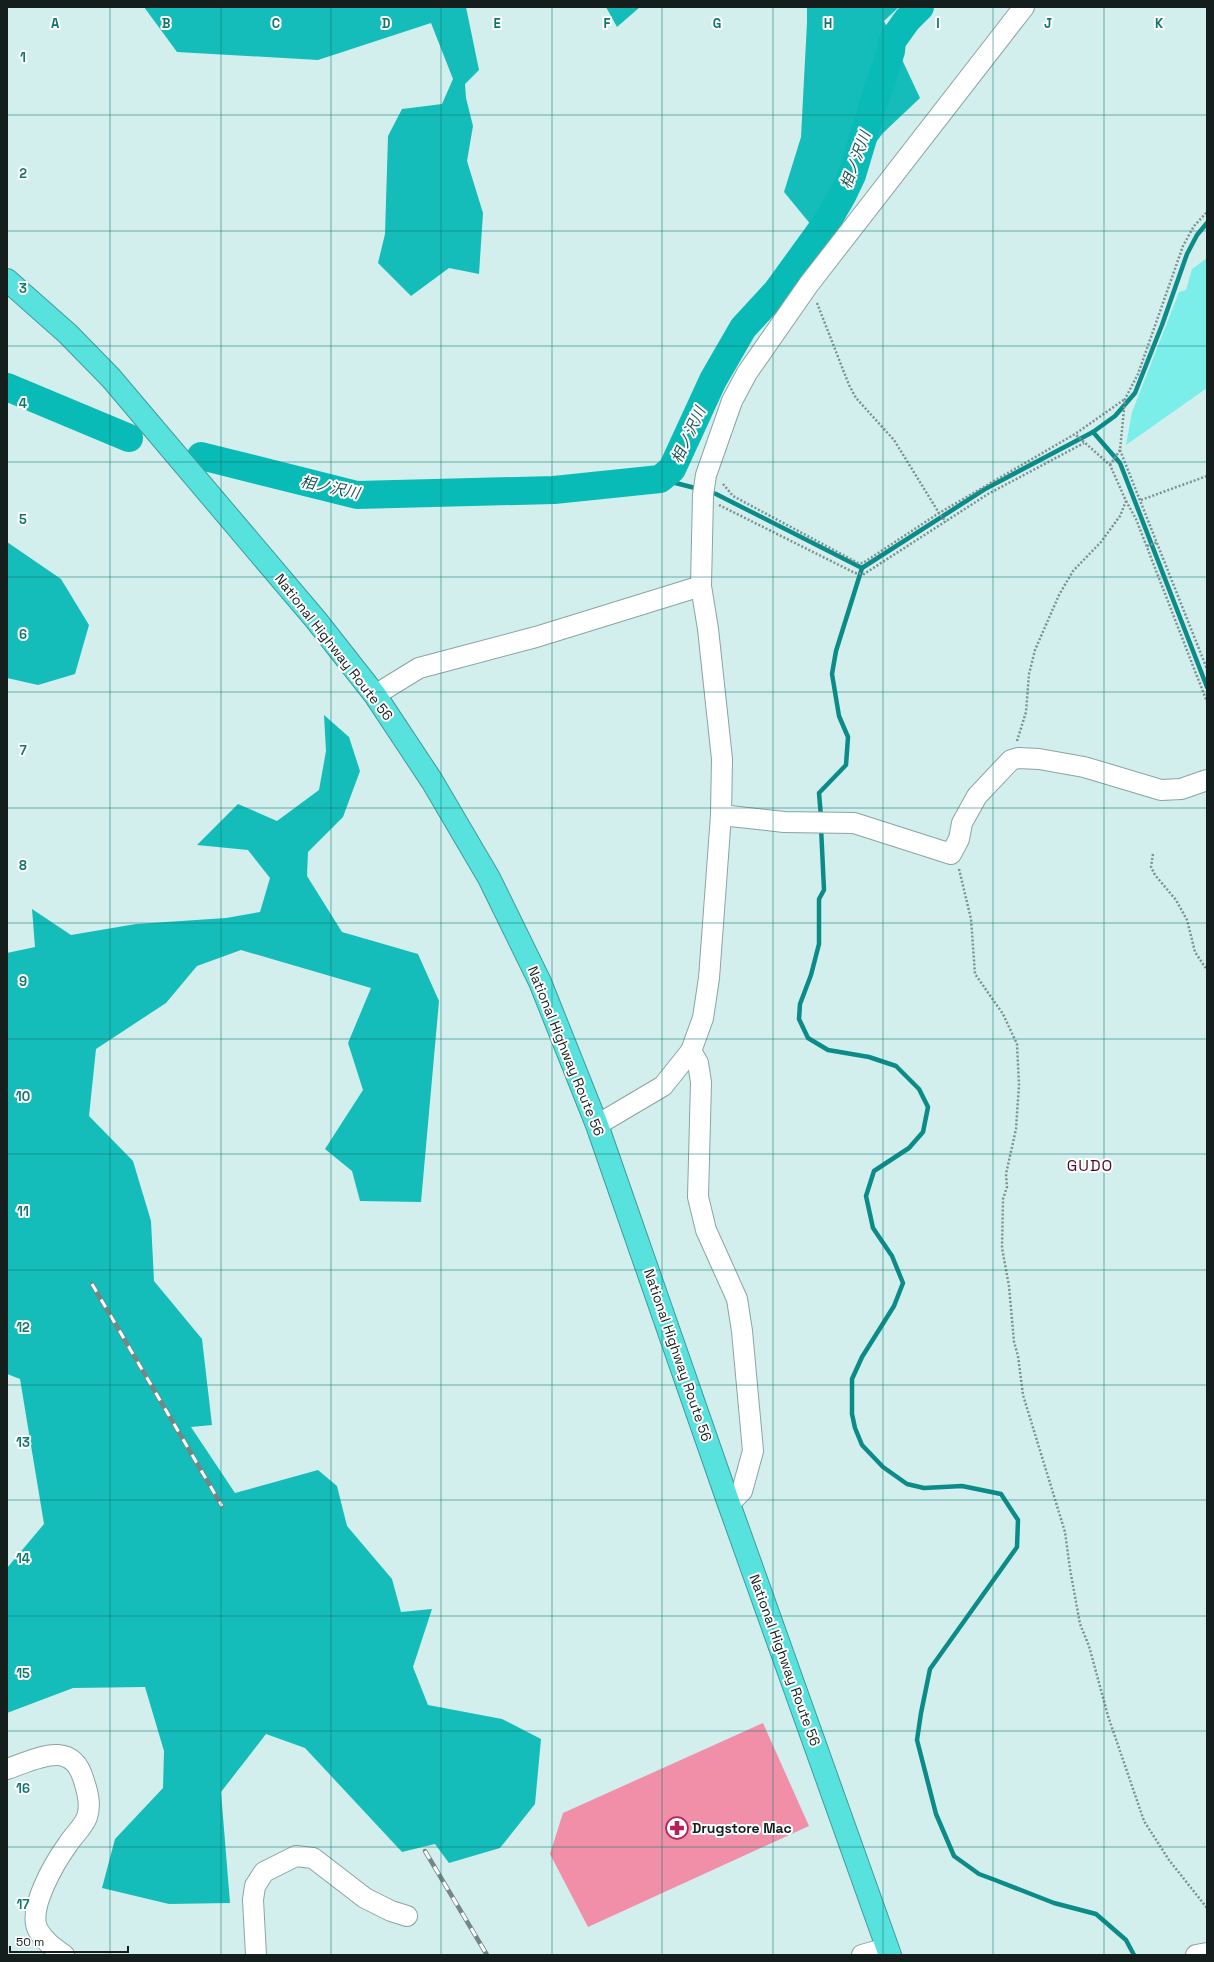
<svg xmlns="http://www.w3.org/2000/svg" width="1214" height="1962" font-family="'Space Grotesk','Noto Sans JP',sans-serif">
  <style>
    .green { fill: #7ceee9 }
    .forest { fill: #14bdb9 }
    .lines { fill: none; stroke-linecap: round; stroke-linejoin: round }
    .stream { stroke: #0c8c88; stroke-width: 4.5 }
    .river { stroke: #09bbb6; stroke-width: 28 }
    .building { fill: #f18fa9 }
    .minor-casing { stroke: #8aa4a2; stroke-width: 22 }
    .highway-casing { stroke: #3f9d9a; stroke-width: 24 }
    .path { stroke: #7d9190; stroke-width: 2.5; stroke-dasharray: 2 2; stroke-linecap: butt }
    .minor { stroke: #fff; stroke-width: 20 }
    .highway { stroke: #57e2dd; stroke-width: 22 }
    .rail-casing { stroke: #748786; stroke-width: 4.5 }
    .rail { stroke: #fff; stroke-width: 3; stroke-dasharray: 9; stroke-linecap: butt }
    .grid { fill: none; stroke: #0f766e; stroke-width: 1; stroke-opacity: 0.55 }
    .labels { text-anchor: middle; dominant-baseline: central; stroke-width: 4; stroke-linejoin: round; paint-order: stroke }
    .street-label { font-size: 14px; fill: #131e1d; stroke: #fff }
    .poi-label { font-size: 14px; font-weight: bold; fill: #131e1d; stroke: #fff; text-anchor: start }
    .water-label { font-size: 15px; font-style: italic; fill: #1c5856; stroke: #fff }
    .quarter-label { font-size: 16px; letter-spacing: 1px; fill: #4f0b25; stroke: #fff }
    .grid-label { font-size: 13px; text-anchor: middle; font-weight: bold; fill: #0f766e; stroke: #fff; stroke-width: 4; stroke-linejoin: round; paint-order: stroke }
  </style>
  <rect width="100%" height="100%" fill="#d3efed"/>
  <polygon class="green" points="1207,258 1207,388 1126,445 1132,412 1179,292 1186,290 1192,269"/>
  <g class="forest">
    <polygon points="144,7 466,7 479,70 465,84 466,98 473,126 467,161 483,213 479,274 449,268 411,296 378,263 385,234 388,136 402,109 442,104 453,79 431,23 318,60 177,52"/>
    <polygon points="606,7 640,7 617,27"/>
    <polygon points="807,7 899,7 884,21 920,98 883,133 812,226 784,192 801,137 807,22"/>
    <polygon points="7,542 61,579 89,625 75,674 38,685 7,678"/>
    <polygon points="324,715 349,737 360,771 343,817 308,852 307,876 342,932 418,954 439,1001 421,1202 360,1201 352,1171 325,1149 363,1090 348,1043 371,988 241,950 197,966 166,1003 96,1049 89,1116 133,1161 151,1221 154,1281 202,1339 212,1425 191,1427 235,1493 318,1470 337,1486 347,1526 392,1579 401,1612 432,1609 413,1667 428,1705 502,1719 541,1739 535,1804 500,1848 449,1863 435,1844 402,1852 305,1748 266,1734 221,1792 230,1903 169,1904 102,1888 115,1839 163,1788 164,1751 145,1687 73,1688 7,1713 7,1568 44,1524 20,1379 7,1374 7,953 35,947 32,909 71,935 136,924 226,918 260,912 270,878 248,850 197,845 238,804 277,821 319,790 326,751"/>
  </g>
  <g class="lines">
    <g class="stream">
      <polyline points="1093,432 1120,463 1207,687"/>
      <polyline points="660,479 699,489"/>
      <polyline points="708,491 716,494 862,568"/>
      <polyline points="821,817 819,793 846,765 848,737 839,716 832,674 836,651 862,568 985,489 1093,432 1115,416 1135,393 1162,325 1187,254 1197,235 1207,223"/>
      <polyline points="821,827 824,890 819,899 819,944 811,975 800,1004 799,1019 808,1038 828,1050 869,1057 896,1066 919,1089 928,1107 923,1132 909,1148 874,1171 866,1196 873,1228 892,1256 903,1283 894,1306 862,1357 852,1379 852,1414 855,1428 862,1445 883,1467 907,1484 924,1488 962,1486 1001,1494 1018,1520 1017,1547 930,1669 921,1713 917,1740 936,1814 954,1856 979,1874 995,1880 1054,1903 1096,1914 1126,1940 1134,1955"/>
    </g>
    <g class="river">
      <polyline points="7,387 129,438"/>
      <polyline points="201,456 357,495 554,490 660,479 672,469 713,380 743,328 777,291 827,222 843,194 852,175 873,105 891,51 892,41 907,20 920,7"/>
    </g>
  </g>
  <polygon class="building" points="763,1723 809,1826 588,1927 550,1854 563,1813"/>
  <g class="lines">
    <g class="minor-casing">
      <g id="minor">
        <polyline points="375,695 419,668 536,637 701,586"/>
        <polyline points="721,815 784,822 854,823 951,854 959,839 962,823 977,796 1011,760 1018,758 1039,759 1084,767 1161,790 1181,789 1207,780"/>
        <polyline points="691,1051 698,1063 701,1082 698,1197 706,1230 737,1299 742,1331 753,1451 742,1491 729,1504"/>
        <polyline points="597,1125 663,1086 691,1051 703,1018 709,978 713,924 721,815 722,759 708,629 701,586 703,495 706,475 732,401 747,373 809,284 1024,7"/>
        <path d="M7 1769C37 1759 72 1738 84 1781 88 1793 91 1805 87 1817 84 1826 73 1836 68 1844 55 1862 27 1909 38 1930 44 1941 54 1948 64 1955"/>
        <polyline points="256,1955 253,1900 255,1886 264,1872 296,1856 313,1858 365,1898 391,1911 407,1916"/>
        <polyline points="862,1955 887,1948"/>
        <polyline points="1196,1955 1207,1953"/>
      </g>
    </g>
    <g class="highway-casing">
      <polyline id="highway" points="7,280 68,334 111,378 316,620 375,695 432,781 489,878 540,982 597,1125 729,1504 890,1955"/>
    </g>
    <g class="path">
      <polyline points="817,303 849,385 856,398 894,440 939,513 1075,434 1125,399"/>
      <polyline points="1120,450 1207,669"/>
      <polyline points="1110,465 1120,450 1125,399 1138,374 1183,246 1194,226 1207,212"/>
      <polyline points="723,484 733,496 858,563 863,563 939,513 946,522"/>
      <polyline points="1141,500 1207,476"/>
      <polyline points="1126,501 1136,519 1207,702"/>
      <polyline points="719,505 855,573 864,574 988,494 1084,443"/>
      <polyline points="1147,546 1158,542"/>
      <polyline points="1017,741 1026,712 1029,674 1035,650 1059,595 1073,571 1101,542 1120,516 1126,501 1110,465 1075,434"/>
      <polyline points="1153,854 1151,867 1155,875 1176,900 1187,920 1195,952 1207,970"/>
      <polyline points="959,869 971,919 975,974 1003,1014 1017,1044 1019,1085 1016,1129 1006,1174 1007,1187 1003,1199 1002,1248 1009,1286 1014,1342 1018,1356 1023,1395 1065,1532 1070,1569 1080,1624 1089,1646 1108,1716 1144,1821 1169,1860 1207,1908"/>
    </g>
    <use href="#minor" class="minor"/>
    <use href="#highway" class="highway"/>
    <g class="rail-casing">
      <g id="rail">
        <polyline points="92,1284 222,1506"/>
        <polyline points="425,1851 487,1955"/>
      </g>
    </g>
    <use href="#rail" class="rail"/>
  </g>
  <path class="grid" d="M110 7V1955M221 7V1955M331 7V1955M441 7V1955M552 7V1955M662 7V1955M773 7V1955M883 7V1955M993 7V1955M1104 7V1955M7 115H1207M7 231H1207M7 346H1207M7 462H1207M7 577H1207M7 692H1207M7 808H1207M7 923H1207M7 1039H1207M7 1154H1207M7 1270H1207M7 1385H1207M7 1500H1207M7 1616H1207M7 1731H1207M7 1847H1207"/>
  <defs>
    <g id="pharmacy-ring" transform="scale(1.15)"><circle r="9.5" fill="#fff" stroke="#b1245b" stroke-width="1.5"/><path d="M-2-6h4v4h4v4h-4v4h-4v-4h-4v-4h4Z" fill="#b1245b"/></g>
  </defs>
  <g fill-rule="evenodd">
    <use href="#pharmacy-ring" x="677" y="1828"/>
  </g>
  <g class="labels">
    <g class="street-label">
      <text transform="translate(334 647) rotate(52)">National Highway Route 56</text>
      <text transform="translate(566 1051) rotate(68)">National Highway Route 56</text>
      <text transform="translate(678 1355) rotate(71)">National Highway Route 56</text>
      <text transform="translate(785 1660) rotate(70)">National Highway Route 56</text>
    </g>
    <g class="poi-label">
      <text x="692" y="1828">Drugstore Mac</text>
    </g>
    <g class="water-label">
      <text transform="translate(855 160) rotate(-70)">相ノ沢川</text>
      <text transform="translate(688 435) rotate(-65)">相ノ沢川</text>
      <text transform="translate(330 487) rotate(12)">相ノ沢川</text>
    </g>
    <g class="quarter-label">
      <text x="1090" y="1165">GUDO</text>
    </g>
  </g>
  <g class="grid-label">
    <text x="55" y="28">A</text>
    <text x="166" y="28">B</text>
    <text x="276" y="28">C</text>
    <text x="386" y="28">D</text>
    <text x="497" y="28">E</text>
    <text x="607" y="28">F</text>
    <text x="717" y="28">G</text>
    <text x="828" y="28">H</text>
    <text x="938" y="28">I</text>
    <text x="1048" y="28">J</text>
    <text x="1159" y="28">K</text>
    <text x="23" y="62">1</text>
    <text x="23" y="178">2</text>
    <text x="23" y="293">3</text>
    <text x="23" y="408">4</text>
    <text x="23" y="524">5</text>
    <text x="23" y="639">6</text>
    <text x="23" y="755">7</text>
    <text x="23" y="870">8</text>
    <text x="23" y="986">9</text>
    <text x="23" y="1101">10</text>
    <text x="23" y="1216">11</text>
    <text x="23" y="1332">12</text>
    <text x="23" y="1447">13</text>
    <text x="23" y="1563">14</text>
    <text x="23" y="1678">15</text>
    <text x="23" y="1793">16</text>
    <text x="23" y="1909">17</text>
  </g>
  <rect width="1214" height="1962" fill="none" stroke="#131e1d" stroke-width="16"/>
  <path d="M10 1946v6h118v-6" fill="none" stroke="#131e1d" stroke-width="2"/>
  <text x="16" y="1946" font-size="12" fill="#131e1d" stroke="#ffffff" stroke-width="3" paint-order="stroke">50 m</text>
</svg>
